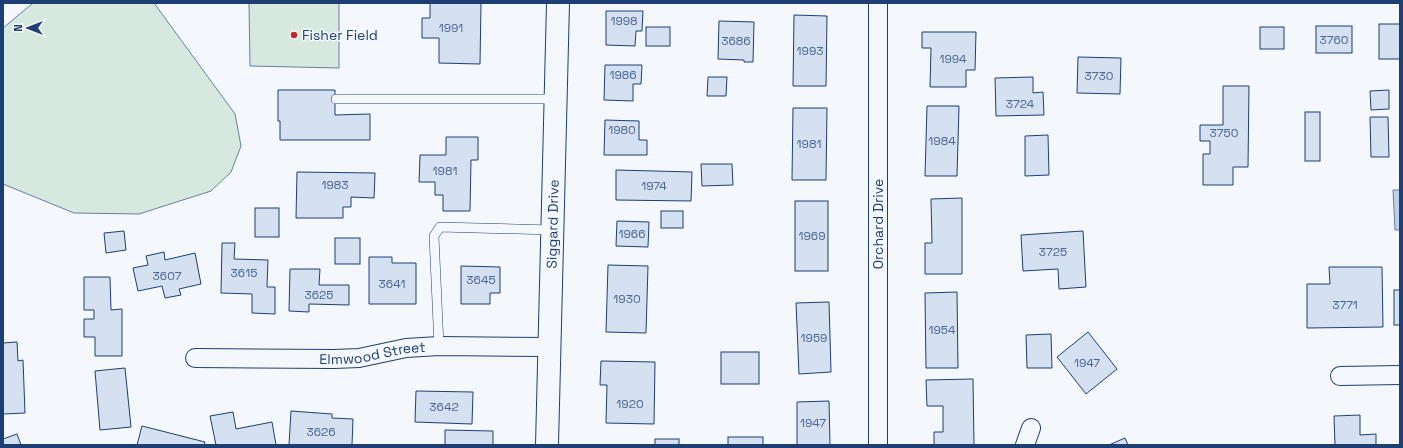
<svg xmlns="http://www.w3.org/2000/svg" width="1403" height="448" font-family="'Space Grotesk',sans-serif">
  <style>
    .green { fill: #d7e8df; stroke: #687fa3 }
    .water { fill: #bed0e5; stroke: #687fa3 }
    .building { fill: #d5e0f0; stroke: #1d3f73 }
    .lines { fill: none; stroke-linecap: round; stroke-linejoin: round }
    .service-casing { stroke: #1d3f73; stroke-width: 10 }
    .minor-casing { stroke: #1d3f73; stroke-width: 20 }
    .tertiary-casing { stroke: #1d3f73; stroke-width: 24 }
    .service { stroke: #f4f7fb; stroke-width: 9 }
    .minor { stroke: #f4f7fb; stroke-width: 18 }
    .tertiary { stroke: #f4f7fb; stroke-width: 22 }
    .poi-dot { fill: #c62828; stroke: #f4f7fb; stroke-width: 1.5 }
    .labels { text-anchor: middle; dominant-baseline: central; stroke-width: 3; stroke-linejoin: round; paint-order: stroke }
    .number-label { font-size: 12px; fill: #4b6792 }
    .poi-label { font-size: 14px; fill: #1d3f73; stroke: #f4f7fb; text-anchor: start }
    .street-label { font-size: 14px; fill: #1d3f73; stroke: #f4f7fb }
  </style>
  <rect width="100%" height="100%" fill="#f4f7fb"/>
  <g class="green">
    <polygon points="33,3 154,3 235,114 241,146 231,172 211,191 139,214 74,213 3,184 3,28"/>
    <polygon points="249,3 339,3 339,68 250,66"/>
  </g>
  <polygon class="water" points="1393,190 1400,190 1400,230 1395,230"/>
  <g class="building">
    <polygon points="430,3 481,3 480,64 439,63 439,38 422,38 422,18 430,18"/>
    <polygon points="606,11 643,11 642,31 636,31 635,46 606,45"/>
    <polygon points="794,15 827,16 826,86 793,86"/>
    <polygon points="719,21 754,22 753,62 744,62 744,60 718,59"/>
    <rect x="1379" y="24" width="21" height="35"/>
    <rect x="1316" y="26" width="36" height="27"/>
    <rect x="646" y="27" width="24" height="19"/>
    <rect x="1260" y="27" width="24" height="22"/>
    <polygon points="922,32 976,32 975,70 966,70 966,87 930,87 931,48 922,48"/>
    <polygon points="1078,57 1121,58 1120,94 1077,93"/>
    <polygon points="605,65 642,65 641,84 633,84 633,101 604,100"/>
    <polygon points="708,77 727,77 726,96 707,96"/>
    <polygon points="1033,77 1033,93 1043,92 1044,115 996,116 995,78"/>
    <polygon points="1223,86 1249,86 1248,167 1233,167 1233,185 1203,185 1203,154 1210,154 1210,141 1200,141 1200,125 1223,125"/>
    <polygon points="278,90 335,90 335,115 370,114 370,140 280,140 280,121 278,121"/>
    <polygon points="1389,90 1389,109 1371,110 1370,91"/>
    <polygon points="927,106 959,106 957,176 925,176"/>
    <polygon points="793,108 827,108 826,180 792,180"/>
    <rect x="1305" y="112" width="15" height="49"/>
    <polygon points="1370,117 1388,117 1389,157 1371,157"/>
    <polygon points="605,120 639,121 639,140 647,140 647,155 604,155"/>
    <polygon points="1048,135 1049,175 1025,176 1025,136"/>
    <polygon points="446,137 478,137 478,160 471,160 470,211 443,211 443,195 435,195 435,182 419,182 420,155 446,155"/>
    <polygon points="701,164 732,164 733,185 702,186"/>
    <polygon points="616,170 692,172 691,201 616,200"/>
    <polygon points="297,172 375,173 374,198 351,197 351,207 343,207 343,218 296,218"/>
    <polygon points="962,198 962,274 925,274 925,243 932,243 931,199"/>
    <rect x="795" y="201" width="33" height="70"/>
    <rect x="255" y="208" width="24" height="29"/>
    <rect x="661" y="211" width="22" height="17"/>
    <polygon points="617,221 649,222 648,247 616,246"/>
    <polygon points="124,231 126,250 106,253 104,233"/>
    <polygon points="1083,231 1086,287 1059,289 1058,269 1023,271 1021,235"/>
    <rect x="335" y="238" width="25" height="26"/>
    <polygon points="222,243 235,243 234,259 268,260 267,287 275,287 275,314 252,313 252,294 221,293"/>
    <polygon points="164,252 165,260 195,253 201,284 179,289 181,295 165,298 162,286 138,291 133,268 148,265 146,256"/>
    <polygon points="369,257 392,257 392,263 416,263 416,304 369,304"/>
    <polygon points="608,265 648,266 646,333 606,332"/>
    <polygon points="461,266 500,267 500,293 490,293 490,304 461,304"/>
    <polygon points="1329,267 1382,267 1383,327 1307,328 1307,284 1330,284"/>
    <polygon points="290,269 320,269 319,285 349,285 349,305 309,304 309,312 289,311"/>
    <polygon points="84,277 110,277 111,310 122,309 122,356 95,356 95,337 84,337 84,319 94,319 94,310 84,310"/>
    <rect x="1394" y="290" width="6" height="35"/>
    <polygon points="957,292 958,368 926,368 925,293"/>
    <polygon points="829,302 831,372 799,374 796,303"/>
    <polygon points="1088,332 1117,369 1086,394 1057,357"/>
    <polygon points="1051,334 1052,368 1027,368 1026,335"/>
    <polygon points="17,342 18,361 23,360 25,413 3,414 3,343"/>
    <rect x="721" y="352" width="38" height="32"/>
    <polygon points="601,361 655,362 654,424 606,423 607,385 600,385"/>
    <polygon points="125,368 131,427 100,430 95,371"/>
    <polygon points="973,379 974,445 934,445 934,432 943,432 943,406 927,406 926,380"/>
    <polygon points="416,391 473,392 472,424 415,422"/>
    <polygon points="829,401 830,445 797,445 797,402"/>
    <polygon points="291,411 332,414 332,418 353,419 352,445 289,445"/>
    <polygon points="233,412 236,429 272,422 276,445 216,445 210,416"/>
    <polygon points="1360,415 1360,435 1376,434 1376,445 1333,445 1335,445 1334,416"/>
    <polygon points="142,426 205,442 204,445 137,445"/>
    <polygon points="445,430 493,431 493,445 445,445"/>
    <polygon points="17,434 21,445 3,445 3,439"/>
    <rect x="728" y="437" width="35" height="8"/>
    <polygon points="1125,438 1128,445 1109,445"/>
    <rect x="655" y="439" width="24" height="6"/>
  </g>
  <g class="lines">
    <g class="service-casing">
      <g id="service">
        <polyline points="336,99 555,99"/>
        <polyline points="439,346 434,236 440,227 552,230"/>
      </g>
    </g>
    <g class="minor-casing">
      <g id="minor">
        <polyline points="878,3 878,445"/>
        <path id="s1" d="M195 358 334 359 359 358 406 348 439 346 549 347"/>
        <polyline points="1340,376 1400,375"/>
        <polyline points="1025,445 1031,428"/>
      </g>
    </g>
    <g class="tertiary-casing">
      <g id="tertiary">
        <path id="s2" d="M547 445 558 3"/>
      </g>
    </g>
    <use href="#service" class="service"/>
    <use href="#minor" class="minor"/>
    <use href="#tertiary" class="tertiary"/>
  </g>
  <circle class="poi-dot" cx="294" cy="35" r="4"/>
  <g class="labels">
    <g class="number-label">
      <text x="624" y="21">1998</text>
      <text x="451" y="28">1991</text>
      <text x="1334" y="40">3760</text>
      <text x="736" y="41">3686</text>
      <text x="810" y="51">1993</text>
      <text x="953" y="59">1994</text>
      <text x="623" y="75">1986</text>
      <text x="1099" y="76">3730</text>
      <text x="1020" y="104">3724</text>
      <text x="622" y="130">1980</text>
      <text x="1224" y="133">3750</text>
      <text x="942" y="141">1984</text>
      <text x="809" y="144">1981</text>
      <text x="445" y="171">1981</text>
      <text x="335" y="185">1983</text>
      <text x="654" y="186">1974</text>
      <text x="632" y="234">1966</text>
      <text x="812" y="236">1969</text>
      <text x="1053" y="252">3725</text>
      <text x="244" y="273">3615</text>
      <text x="167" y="276">3607</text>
      <text x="481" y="280">3645</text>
      <text x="392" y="284">3641</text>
      <text x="319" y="295">3625</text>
      <text x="627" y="299">1930</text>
      <text x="1345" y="305">3771</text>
      <text x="942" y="330">1954</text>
      <text x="814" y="338">1959</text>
      <text x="1087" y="363">1947</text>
      <text x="630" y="404">1920</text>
      <text x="444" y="407">3642</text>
      <text x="813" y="423">1947</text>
      <text x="321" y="432">3626</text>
    </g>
    <g class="poi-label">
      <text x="302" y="35">Fisher Field</text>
    </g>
    <g class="street-label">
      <text stroke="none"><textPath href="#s2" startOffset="221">Siggard Drive</textPath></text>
      <text transform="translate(878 224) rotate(-90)">Orchard Drive</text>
      <text stroke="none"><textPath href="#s1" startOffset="178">Elmwood Street</textPath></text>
    </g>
  </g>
  <rect width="1403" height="448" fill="none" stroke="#1d3f73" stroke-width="8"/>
  <g transform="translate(28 28) rotate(270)" stroke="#f4f7fb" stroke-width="3" paint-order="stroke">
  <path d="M0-3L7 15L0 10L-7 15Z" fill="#1d3f73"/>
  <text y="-6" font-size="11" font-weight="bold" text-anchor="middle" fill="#1d3f73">N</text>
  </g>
</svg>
